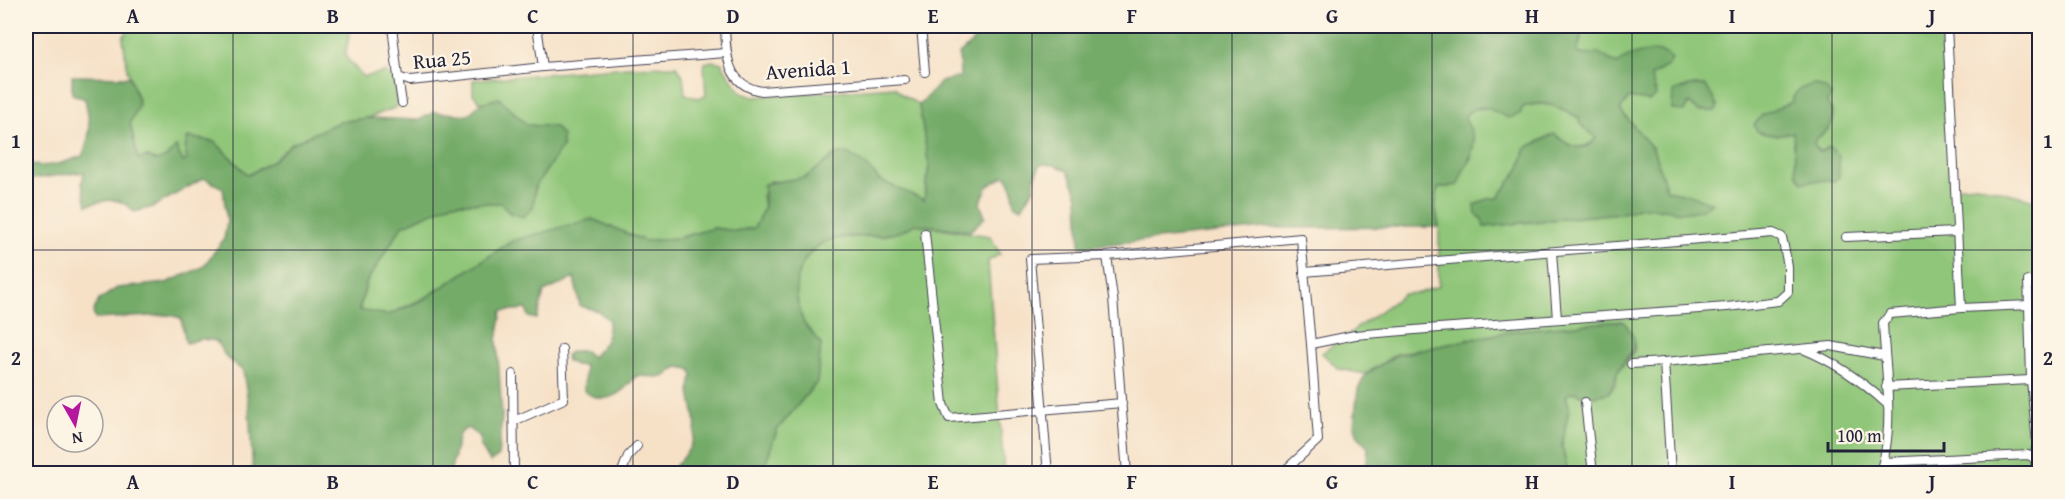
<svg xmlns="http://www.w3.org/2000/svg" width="2065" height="499" font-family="'Gentium Book Plus',serif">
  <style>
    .green { fill: #90c679; stroke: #59745a; stroke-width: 1.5 }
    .forest { fill: #74ab69; stroke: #4b6652; stroke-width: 1.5 }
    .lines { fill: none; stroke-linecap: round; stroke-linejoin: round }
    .street-casing { stroke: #423f50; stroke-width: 10 }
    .street { stroke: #fff; stroke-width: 8 }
    .grid { fill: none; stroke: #22223b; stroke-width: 1.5; stroke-opacity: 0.55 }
    .labels { text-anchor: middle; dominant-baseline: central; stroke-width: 4.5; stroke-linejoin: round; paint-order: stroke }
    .street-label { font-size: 21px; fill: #22223b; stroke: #fcf5e5 }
    .neatline { fill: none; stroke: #22223b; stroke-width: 2 }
    .grid-label { font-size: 20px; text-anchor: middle; font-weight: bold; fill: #22223b }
  </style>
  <rect width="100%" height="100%" fill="#fcf5e5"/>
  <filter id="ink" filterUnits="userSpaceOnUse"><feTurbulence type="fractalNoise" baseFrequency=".0167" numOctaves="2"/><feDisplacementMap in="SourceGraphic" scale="12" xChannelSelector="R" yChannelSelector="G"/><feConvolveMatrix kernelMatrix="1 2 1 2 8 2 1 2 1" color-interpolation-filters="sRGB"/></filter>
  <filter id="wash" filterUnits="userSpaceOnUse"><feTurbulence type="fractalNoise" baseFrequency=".008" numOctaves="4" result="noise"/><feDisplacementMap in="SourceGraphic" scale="24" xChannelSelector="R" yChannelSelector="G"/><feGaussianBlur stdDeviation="1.35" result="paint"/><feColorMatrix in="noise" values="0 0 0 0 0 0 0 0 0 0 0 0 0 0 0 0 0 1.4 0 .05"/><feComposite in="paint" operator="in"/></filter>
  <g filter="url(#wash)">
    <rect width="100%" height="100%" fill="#f6e1c7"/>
    <g class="green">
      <polygon points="132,26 351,26 345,56 363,77 386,72 395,80 397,107 368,118 339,122 291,144 273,161 248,175 215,142 188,137 185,149 188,160 183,162 176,147 168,156 157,162 148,157 138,159 130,123 139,104 127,69 123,37"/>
      <path d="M1578 26H1942L1947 84 1950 187 1977 185 2039 201V473H1568L1562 446 1569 408 1566 394 1574 392 1588 397 1608 393 1616 383 1617 373 1635 350 1623 321 1517 330 1396 354 1366 374 1339 369 1322 353 1404 294 1419 293 1439 286V227L1435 207 1438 187H1449L1470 162 1474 141 1467 128 1465 116 1471 109 1490 108 1497 112C1534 104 1544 97 1579 118 1581 131 1589 129 1597 137 1584 155 1566 144 1551 135L1526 148 1520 168 1498 198 1487 199 1482 219 1485 227 1628 212C1640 206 1647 204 1660 210L1687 194 1667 191 1653 149 1620 110 1629 98 1649 101 1656 90 1651 84V76L1617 65 1598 53 1586 55 1576 53 1581 38Z"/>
      <path d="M712 61 722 63C727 75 735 82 742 93L753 97 895 87 901 94 919 105 929 166 924 201 879 180 866 165 847 153C830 156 822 168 807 176 795 182 781 182 769 181L762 196 764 208 754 228 735 231 714 228 678 238 645 241 592 219 388 315 359 311 367 281 402 226 452 203H501L510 213 533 208 535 187 562 147 554 127 527 125 499 98 481 103 473 94V80L629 67 677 66 683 76 685 94 698 98 706 96 704 63Z"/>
      <path d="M915 224 990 236 1000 254 988 261 1004 473 762 474 777 430 817 382 821 344C816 337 808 330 804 323 798 310 794 286 798 274 821 213 875 253 915 224Z"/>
    </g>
    <g class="forest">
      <path d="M987 26H1578L1581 38 1577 53 1586 55 1598 53 1617 64C1630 54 1659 44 1672 59L1669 65 1651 76 1656 96 1649 101 1629 98 1620 110 1653 149 1667 190 1687 194 1712 203C1682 226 1657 196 1628 212L1484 227 1482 219 1476 214 1475 205 1487 199 1498 198 1520 168 1526 148 1555 134C1568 146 1584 155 1596 138 1589 129 1581 131 1579 118 1561 107 1544 99 1523 107L1520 114 1508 118C1493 110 1479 100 1465 116 1466 125 1473 130 1473 139 1475 156 1462 168 1458 185L1438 188 1435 207 1439 227 1265 228 1080 247 1078 196 1068 171 1054 165 1041 164 1035 175 1034 188 1022 208 1014 205 1013 190 1006 175 988 186 980 203 985 217 970 231 915 224C875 252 821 213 798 274 794 286 798 310 804 323 808 330 816 337 821 344L817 382 777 430 762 473H671C681 455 690 456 695 432 699 413 684 394 693 375L690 369 678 367 664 377 636 376C622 394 605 407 584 391L585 366 575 365 567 361 566 356 570 351H585L592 357 606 341 609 320 598 311 580 306 574 278 544 292 537 319 529 317 526 309 502 311 497 340 502 416 498 457 490 462 480 445V437L467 428 459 434 450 473 253 474 249 408 243 371 226 357 216 341 201 339 186 343 181 318 170 315 95 319 93 312 99 300 117 288 166 283 203 267 224 239 227 222 223 188 204 178 153 207 134 212C119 195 106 200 87 205L82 183 84 172 26 180V164C44 169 64 163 82 156 92 135 90 122 85 99L72 94V76L130 77 139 104 130 123 138 159 148 157 157 161 168 156 176 147 183 162 187 160 185 149 188 137 215 142 248 175 273 161 291 144 339 122 368 118 419 120 434 112 468 115 481 103 499 98 527 125 555 127 562 136V147L535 187 533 208 523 217 510 213 501 203H452L402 226 367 281 359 310 388 315 421 301 512 241 592 219 645 241 678 238 714 228 735 231 754 228 764 208V184L806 177 835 155 847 153 866 165 879 180 924 200 929 166 919 105 941 82 960 77 959 54 988 28Z"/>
      <path d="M1815 84 1826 89 1831 95 1827 103C1840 119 1830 130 1816 139L1814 144 1820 152 1829 147 1839 155V177L1834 181C1824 178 1813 183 1802 182L1796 173 1793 132C1779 135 1771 137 1757 131L1754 125 1762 115 1792 102C1794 89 1804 87 1815 84Z"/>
      <polygon points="1689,86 1706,86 1718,107 1715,111 1698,111 1689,103 1684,111 1672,110 1673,92"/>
      <path d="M1623 321C1646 349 1630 348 1618 372 1614 379 1614 386 1608 393L1588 397 1574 392 1566 395 1569 408 1562 446 1568 473H1350L1367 462 1368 447 1358 436 1354 424 1358 389 1366 374 1396 355 1517 330Z"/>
    </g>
  </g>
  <g filter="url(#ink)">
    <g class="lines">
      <g class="street-casing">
        <g id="street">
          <polyline points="392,26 398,77 410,81 543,67 726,53"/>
          <polyline points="537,26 543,67"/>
          <path d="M725 26C726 55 727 86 762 91L905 80"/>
          <polyline points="921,26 925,72"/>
          <polyline points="398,77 402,103"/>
          <polyline points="925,233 943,404 949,418 1122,403"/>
          <polyline points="1846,237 1956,232"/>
          <polyline points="1552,252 1557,319"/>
          <polyline points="1107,256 1301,238 1311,344"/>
          <polyline points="2028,281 2029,305"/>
          <polyline points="1961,308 2029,305 2031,380 2037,444 2034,458"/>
          <path d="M1803 349C1833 361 1864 383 1887 404"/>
          <polyline points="1631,364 1664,362"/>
          <polyline points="513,374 514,474"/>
          <polyline points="1886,387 2031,380"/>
          <polyline points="1585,402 1593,474"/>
          <polyline points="514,421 564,399 562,349"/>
          <polyline points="1884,462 2028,455 2034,458 2038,474"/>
          <polyline points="621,474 628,456 637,446"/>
          <polyline points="1048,474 1030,259 1107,256 1113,298 1127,474"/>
          <polyline points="1281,474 1318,440 1311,344 1355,335 1439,328 1727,307 1778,301 1788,292 1788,266 1782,237 1773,233 1304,272"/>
          <polyline points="1671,474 1664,362 1831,346 1884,356"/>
          <path d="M1879 474C1896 432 1885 367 1883 323L1890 314 1961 308 1947 26"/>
        </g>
      </g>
      <use href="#street" class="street"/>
    </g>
  </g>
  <path class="grid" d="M233 26V474M433 26V474M633 26V474M833 26V474M1032 26V474M1232 26V474M1432 26V474M1632 26V474M1832 26V474M26 250H2040"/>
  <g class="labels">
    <g class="street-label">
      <text transform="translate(442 59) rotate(-5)">Rua 25</text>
      <text transform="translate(808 69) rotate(-4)">Avenida 1</text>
    </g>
  </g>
  <rect width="2065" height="499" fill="none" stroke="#fcf5e5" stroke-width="66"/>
  <g transform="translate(75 424) rotate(171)"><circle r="28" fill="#fcf5e5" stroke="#a5a1a1" stroke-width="1.5"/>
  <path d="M0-4.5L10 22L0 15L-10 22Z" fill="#b5179e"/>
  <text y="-9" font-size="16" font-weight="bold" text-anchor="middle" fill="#22223b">N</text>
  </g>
  <path d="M1828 442v9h116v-9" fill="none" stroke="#22223b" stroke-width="3"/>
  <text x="1837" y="442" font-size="18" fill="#22223b" stroke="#fcf5e5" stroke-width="4.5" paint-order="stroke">100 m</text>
  <rect x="33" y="33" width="1999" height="433" class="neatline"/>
  <g class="grid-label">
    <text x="133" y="23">A</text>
    <text x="333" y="23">B</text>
    <text x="533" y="23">C</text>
    <text x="733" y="23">D</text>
    <text x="933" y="23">E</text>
    <text x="1132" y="23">F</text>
    <text x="1332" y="23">G</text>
    <text x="1532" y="23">H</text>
    <text x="1732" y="23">I</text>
    <text x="1932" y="23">J</text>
    <text x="16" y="148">1</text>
    <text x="2048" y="148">1</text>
    <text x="16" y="365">2</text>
    <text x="2048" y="365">2</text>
    <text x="133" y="489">A</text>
    <text x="333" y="489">B</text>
    <text x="533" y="489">C</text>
    <text x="733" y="489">D</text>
    <text x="933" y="489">E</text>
    <text x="1132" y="489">F</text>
    <text x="1332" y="489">G</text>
    <text x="1532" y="489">H</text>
    <text x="1732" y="489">I</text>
    <text x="1932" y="489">J</text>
  </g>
</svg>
